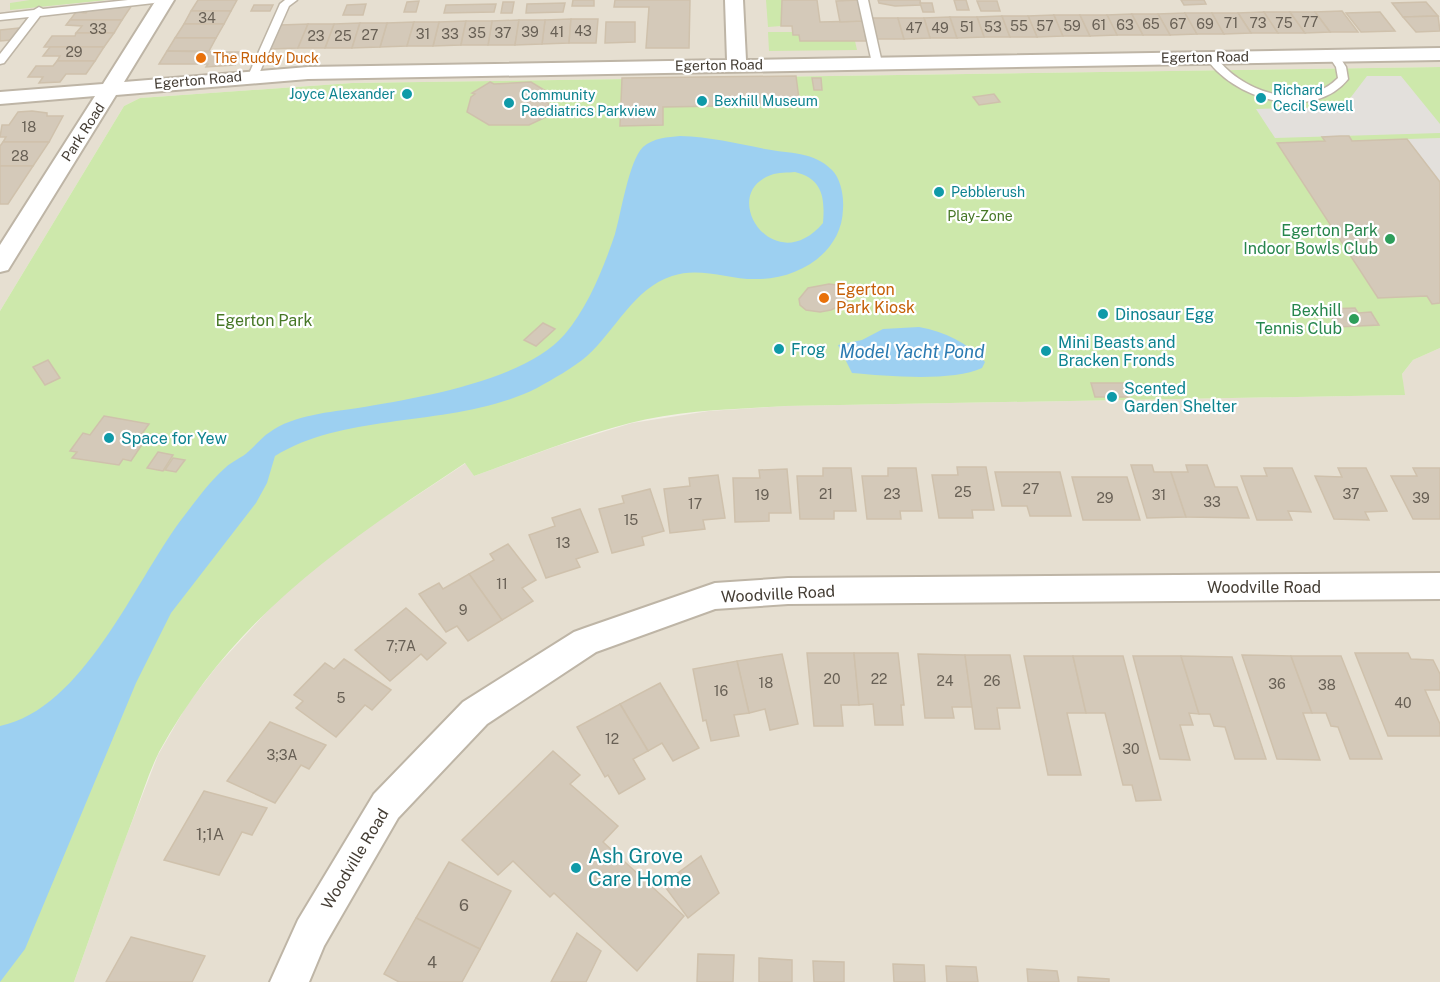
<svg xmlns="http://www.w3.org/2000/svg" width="1440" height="982" font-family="'Public Sans',sans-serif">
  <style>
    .residential { fill: #e6dfd1 }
    .green { fill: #cde8ab }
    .parking { fill: #e3e0dc }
    .water { fill: #9dd0f1; fill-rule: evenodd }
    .building { fill: #d4c9b9; stroke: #cfc1ac; stroke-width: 1.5 }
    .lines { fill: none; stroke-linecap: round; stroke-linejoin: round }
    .lane-casing { stroke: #beb5a6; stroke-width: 3 }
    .street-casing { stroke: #beb5a6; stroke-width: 4 }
    .lane { fill: #fff; fill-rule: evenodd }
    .street { fill: #fff; fill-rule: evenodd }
    .food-dot { fill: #e8710a; stroke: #fff; stroke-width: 2 }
    .culture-dot { fill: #0f9aa8; stroke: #fff; stroke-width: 2 }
    .leisure-dot { fill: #2e9e5b; stroke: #fff; stroke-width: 2 }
    .labels { text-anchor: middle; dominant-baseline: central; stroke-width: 4.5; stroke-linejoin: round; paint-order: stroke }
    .number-label { font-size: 14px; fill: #686055 }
    .far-street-label { font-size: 14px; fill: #443d34; stroke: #fff }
    .far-food-label { font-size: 14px; fill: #c56008; stroke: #fff; text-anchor: start }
    .far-culture-label { font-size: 14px; fill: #0d838f; stroke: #fff; text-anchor: start }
    .far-park-label { font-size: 14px; fill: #467726; stroke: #fff }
    .leisure-label { font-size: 16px; fill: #27864d; stroke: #fff; text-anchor: end }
    .food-label { font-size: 16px; fill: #c56008; stroke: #fff; text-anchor: start }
    .culture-label { font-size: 16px; fill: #0d838f; stroke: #fff; text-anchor: start }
    .park-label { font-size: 16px; fill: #467726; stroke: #fff }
    .street-label { font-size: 16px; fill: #443d34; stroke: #fff }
    .near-number-label { font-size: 16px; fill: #686055 }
    .water-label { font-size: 18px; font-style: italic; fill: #2b7bb2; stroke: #fff }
    .near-culture-label { font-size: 20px; fill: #0d838f; stroke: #fff; text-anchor: start }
  </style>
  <rect width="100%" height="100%" fill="#f2eee4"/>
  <g class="residential">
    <polygon points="0,0 1440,0 1440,67 352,83 140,98 124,106 0,311"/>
    <polygon points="1440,348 1440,982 74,982 119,855 158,755 187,705 217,666 283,594 307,574 357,535 466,463 474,476 557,446 632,423 709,411 785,406 1404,395 1402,374 1413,360"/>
  </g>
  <g class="green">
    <polygon points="30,0 107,0 10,10 10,3"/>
    <polygon points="766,0 782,0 781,26 768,27"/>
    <polygon points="768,32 792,32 793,35 799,35 800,41 855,41 857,50 769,51"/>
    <path d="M1440 67V348L1413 360 1402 374 1405 395 785 406C734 409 680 410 630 423 577 437 526 457 474 476L465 463C340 546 234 616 159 752 149 772 142 795 134 816 113 870 94 926 74 982H0V311L124 106 140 98 352 83Z"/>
  </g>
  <g class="parking">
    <polygon points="1367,76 1401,76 1440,124 1440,133 1275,138 1256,109 1336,107 1334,104 1338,102 1348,101"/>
    <polygon points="1440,138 1440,182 1407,139"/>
  </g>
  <g class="water">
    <path d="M680 136C710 137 736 143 765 149 790 154 813 151 832 170 841 179 844 197 843 209 842 253 798 279 758 279 729 280 700 266 672 276 633 289 616 330 587 356 573 368 553 379 537 388 455 429 350 410 275 456L267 483 256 503 171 613 136 683 25 949 0 982V726C83 709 134 583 181 520 195 502 208 483 225 468 232 461 242 458 249 451 256 445 262 437 270 432 293 415 331 412 358 408 417 398 525 381 565 334 588 307 604 267 615 234 621 214 629 160 643 147 653 138 668 137 680 136ZM795 172C823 179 825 198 823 223 774 281 717 194 771 175 778 172 788 173 795 172Z"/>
    <path d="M919 327C945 332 967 342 985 362L982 368C953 382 886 376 852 373L838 345 862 340 883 329Z"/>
  </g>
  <g class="building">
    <polygon points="198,0 237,0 231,11 191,11"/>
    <polygon points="573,0 594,0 594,6 572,6"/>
    <polygon points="615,0 690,0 689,48 646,48 649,7 614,7"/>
    <polygon points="782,0 817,0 820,22 863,21 866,41 800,41 799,35 793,35 792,26 781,26"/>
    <polygon points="859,0 863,21 840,22 836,1"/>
    <polygon points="878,0 920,0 921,5 895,6 879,3"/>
    <polygon points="954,0 966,0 969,10 957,10"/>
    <polygon points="1181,0 1204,0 1206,4 1184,5"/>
    <polygon points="419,1 416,12 404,12 407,2"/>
    <polygon points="977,1 997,1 1000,11 981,11"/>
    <polygon points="503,2 514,2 512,13 501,13"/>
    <polygon points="1426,2 1438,16 1403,17 1392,3"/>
    <polygon points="565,3 563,12 526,13 527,4"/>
    <polygon points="920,3 932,3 934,12 923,12"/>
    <polygon points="366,4 363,15 343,15 347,5"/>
    <polygon points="496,4 494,12 444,13 446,5"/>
    <polygon points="132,5 122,20 70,20 76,12 86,13 89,8"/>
    <polygon points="254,5 273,5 270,11 251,11"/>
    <polygon points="191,11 231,11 224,24 184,24"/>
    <polygon points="1342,11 1358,32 1330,32 1315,12"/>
    <polygon points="1264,12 1278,33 1251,33 1238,13"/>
    <polygon points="1264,12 1290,12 1305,33 1278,33"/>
    <polygon points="1290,12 1315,12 1330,32 1305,33"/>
    <polygon points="1380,12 1395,31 1361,32 1346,13"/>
    <polygon points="1185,13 1197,34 1170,35 1158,14"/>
    <polygon points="1185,13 1212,13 1224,34 1197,34"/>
    <polygon points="1212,13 1238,13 1251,33 1224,34"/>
    <polygon points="1132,14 1143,35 1117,35 1107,15"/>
    <polygon points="1132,14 1158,14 1170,35 1143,35"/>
    <polygon points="1054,15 1063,36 1037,37 1028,16"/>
    <polygon points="1054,15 1080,15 1090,36 1063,36"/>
    <polygon points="1080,15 1107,15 1117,35 1090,36"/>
    <polygon points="1002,16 1010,37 984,37 977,17"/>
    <polygon points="1002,16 1028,16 1037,37 1010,37"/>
    <polygon points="1438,16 1440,31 1416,32 1403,17"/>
    <polygon points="950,17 957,38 930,38 924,18"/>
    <polygon points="950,17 977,17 984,37 957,38"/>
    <polygon points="872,18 898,18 904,39 877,39"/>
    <polygon points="898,18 924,18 930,38 904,39"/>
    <polygon points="571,19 569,43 542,44 545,20"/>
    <polygon points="571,19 598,19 596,43 569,43"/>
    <polygon points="70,20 122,20 114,33 76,33 82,26 66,25"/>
    <polygon points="519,20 515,45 488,45 492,21"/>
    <polygon points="519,20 545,20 542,44 515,45"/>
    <polygon points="466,21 461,45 433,46 439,22"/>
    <polygon points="466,21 492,21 488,45 461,45"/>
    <polygon points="414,22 407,46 380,47 387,23"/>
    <polygon points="414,22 439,22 433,46 407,46"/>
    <polygon points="606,22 635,22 635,42 605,43"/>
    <polygon points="360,23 352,48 325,48 334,24"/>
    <polygon points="360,23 387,23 380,47 352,48"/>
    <polygon points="184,24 224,24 216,38 175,38"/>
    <polygon points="308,24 298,48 270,49 280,25"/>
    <polygon points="308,24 334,24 325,48 298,48"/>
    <polygon points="20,28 11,40 0,41 0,30"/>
    <polygon points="76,33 114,33 104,47 44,47 52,36 75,36"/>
    <polygon points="175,38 216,38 209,51 167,51"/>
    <polygon points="50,47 104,47 95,61 57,61 60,56 43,56"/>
    <polygon points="167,51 211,52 242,52 235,65 206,67 208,64 159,64"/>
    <polygon points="57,61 95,61 86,74 66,74 60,82 39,83 43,77 28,77 36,66 53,66"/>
    <polygon points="796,76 799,99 784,99 784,105 663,107 663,125 620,126 622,78"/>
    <polygon points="812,78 821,78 822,90 814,90"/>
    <polygon points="490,82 494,84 531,82 549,93 548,113 546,114 548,116 529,125 489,125 467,112 471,97 475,94 472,93"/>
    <polygon points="994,94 1000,102 979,105 973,97"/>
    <polygon points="32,111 47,113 47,116 63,116 49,142 3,142 6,137 0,137 2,125 9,125 18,112"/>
    <polygon points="1340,136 1349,136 1352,141 1407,139 1440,182 1440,303 1432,304 1427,296 1378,298 1277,143 1325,141 1322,137"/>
    <polygon points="3,142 49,142 33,166 0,166 0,146"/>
    <polygon points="0,166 33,166 8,204 0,204"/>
    <polygon points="829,284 837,285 848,292 847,302 831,310 820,312 806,310 800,305 799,299 808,288"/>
    <polygon points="1355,308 1358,313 1371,312 1379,325 1337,327 1327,309"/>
    <polygon points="543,323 555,329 536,346 524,340"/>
    <polygon points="48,360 60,378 45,385 33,367"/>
    <polygon points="1091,383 1124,383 1129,397 1095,397"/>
    <polygon points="104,416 149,424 136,442 143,443 131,461 123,459 119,465 72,458 77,452 70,451 83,433 90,435"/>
    <polygon points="158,452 173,455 163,471 147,468"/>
    <polygon points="173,458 185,460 176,472 165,470"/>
    <polygon points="1131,465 1152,465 1154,472 1171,472 1186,517 1147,518"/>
    <polygon points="1186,465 1207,465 1215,487 1237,487 1249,518 1186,517 1171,472 1188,472"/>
    <polygon points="957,467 986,467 994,510 972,510 973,518 939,518 932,475 958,475"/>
    <polygon points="823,468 851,468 856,511 834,511 834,519 800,519 797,476 823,476"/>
    <polygon points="888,468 916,468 922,511 900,511 901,519 867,519 862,476 888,476"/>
    <polygon points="1264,468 1292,468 1311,512 1288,511 1292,520 1257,520 1241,476 1267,476"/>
    <polygon points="1338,468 1366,468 1387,511 1365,512 1369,520 1334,519 1315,476 1342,477"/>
    <polygon points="1413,468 1440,468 1440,519 1413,519 1391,476 1417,476"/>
    <polygon points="787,469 791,513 769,513 769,521 735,522 733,478 760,478 759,470"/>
    <polygon points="995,472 1060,472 1071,516 1030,516 1027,506 1002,506"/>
    <polygon points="718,475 725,518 703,520 705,529 670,533 664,489 690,486 689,478"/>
    <polygon points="1072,477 1127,477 1140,520 1083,520"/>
    <polygon points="650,489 664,531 642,537 644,545 612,553 599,509 624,503 622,496"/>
    <polygon points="580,509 598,552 576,559 580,567 546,578 529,535 555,526 552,518"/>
    <polygon points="508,544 536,580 522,588 533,601 502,620 469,574 494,560 490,554"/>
    <polygon points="469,574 502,620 468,641 457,626 446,632 419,594 439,583 443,589"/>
    <polygon points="406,608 446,643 427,660 421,654 390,681 355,650"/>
    <polygon points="807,653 854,653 859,705 841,705 843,726 814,726"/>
    <polygon points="854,653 898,653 904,705 901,705 903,725 875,725 873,704 859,705"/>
    <polygon points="1355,653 1408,653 1411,659 1433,660 1440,674 1440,690 1425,690 1440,724 1440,736 1388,736"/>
    <polygon points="782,654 798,724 770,730 765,709 749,713 737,661"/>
    <polygon points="918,654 965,655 972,707 952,707 954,718 925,718"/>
    <polygon points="965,655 1010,655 1020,708 997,708 1000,729 975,729"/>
    <polygon points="1242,655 1291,656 1312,713 1303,713 1320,760 1277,759"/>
    <polygon points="1024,656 1073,656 1086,713 1067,713 1081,775 1048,775"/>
    <polygon points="1073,656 1123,656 1161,800 1136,801 1132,785 1123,785 1105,713 1086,713"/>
    <polygon points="1133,656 1181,656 1199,714 1189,713 1193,725 1180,725 1190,760 1160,759"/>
    <polygon points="1181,656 1232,657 1266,759 1235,759 1225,727 1214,726 1210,714 1199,714"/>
    <polygon points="1291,656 1341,656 1382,759 1350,759 1338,727 1331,726 1326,713 1312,713"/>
    <polygon points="344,659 391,690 372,710 365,705 336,737 296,708 303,701 294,695 325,663 334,669"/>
    <polygon points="737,661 749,713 734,715 739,736 711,741 706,720 703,721 693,669"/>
    <polygon points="660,683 699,748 673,761 662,743 648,751 620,704"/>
    <polygon points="620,704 648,751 633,759 645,779 619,794 608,775 605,777 577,727"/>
    <polygon points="270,722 326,745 309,769 301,765 275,803 227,781"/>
    <polygon points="553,751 580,775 570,784 618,826 603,842 684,916 637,971 554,893 550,897 513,861 498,875 462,840"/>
    <polygon points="204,791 267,808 252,835 242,832 219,875 164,860"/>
    <polygon points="701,856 719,893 688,918 663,884"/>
    <polygon points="449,862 511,891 480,949 416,918"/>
    <polygon points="416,918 480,949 462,982 399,982 384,974"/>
    <polygon points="577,933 601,951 586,982 551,982"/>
    <polygon points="131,937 205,956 192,982 106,982"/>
    <polygon points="698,954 734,955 733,982 697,982"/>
    <polygon points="759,958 792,960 792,982 759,982"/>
    <polygon points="813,961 844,962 844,982 814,982"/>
    <polygon points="893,964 924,965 925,982 894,982"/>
    <polygon points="946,966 976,967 978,982 947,982"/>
    <polygon points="1027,969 1057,971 1059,982 1028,982"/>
    <polygon points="1078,977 1109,979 1109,982 1078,982"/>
  </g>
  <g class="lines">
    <g class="lane-casing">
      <g id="lane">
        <polygon points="128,0 159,0 154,3 40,16 4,63 0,64 0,54 29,17 0,20 0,14 34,10 39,7 43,9"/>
        <polygon points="285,0 297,0 289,6 258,76 249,78 248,76 280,4"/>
        <polygon points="858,0 868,0 882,63 881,65 872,63"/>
        <path d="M1333 52 1337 53 1346 67 1348 79C1313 123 1231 99 1205 56L1214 54C1238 91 1302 114 1338 78L1336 67 1328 55Z"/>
      </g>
    </g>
    <g class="street-casing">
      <g id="street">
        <polygon points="156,0 174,0 124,82 308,67 727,60 725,0 743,0 746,60 1440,48 1440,60 308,79 116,95 8,270 0,272 0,245 95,96 0,104 0,92 103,84"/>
        <polygon points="1440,573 1440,599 788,604 715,609 596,652 487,724 398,818 324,946 309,982 270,982 298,920 374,794 463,702 574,632 585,628 715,583 788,578"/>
      </g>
    </g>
    <use href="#lane" class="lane"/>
    <use href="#street" class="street"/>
  </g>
  <g class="food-dot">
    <circle cx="201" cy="58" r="6"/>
    <circle cx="824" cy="298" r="6"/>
  </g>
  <g class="culture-dot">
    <circle cx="407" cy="94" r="6"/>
    <circle cx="1261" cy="98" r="6"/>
    <circle cx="702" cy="101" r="6"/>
    <circle cx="509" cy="103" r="6"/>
    <circle cx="939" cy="192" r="6"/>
    <circle cx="1103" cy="314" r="6"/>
    <circle cx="779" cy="349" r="6"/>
    <circle cx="1046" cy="351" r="6"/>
    <circle cx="1112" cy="397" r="6"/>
    <circle cx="109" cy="438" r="6"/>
    <circle cx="576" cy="868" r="6"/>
  </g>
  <g class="leisure-dot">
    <circle cx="1390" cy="239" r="6"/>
    <circle cx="1354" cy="319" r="6"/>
  </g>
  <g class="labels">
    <g class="number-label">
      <text x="207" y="18">34</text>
      <text x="1310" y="22">77</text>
      <text x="1231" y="23">71</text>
      <text x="1258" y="23">73</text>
      <text x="1284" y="23">75</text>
      <text x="1151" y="24">65</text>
      <text x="1178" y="24">67</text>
      <text x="1205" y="24">69</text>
      <text x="1099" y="25">61</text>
      <text x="1125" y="25">63</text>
      <text x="1019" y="26">55</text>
      <text x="1045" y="26">57</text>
      <text x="1072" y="26">59</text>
      <text x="967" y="27">51</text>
      <text x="993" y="27">53</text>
      <text x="914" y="28">47</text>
      <text x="940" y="28">49</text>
      <text x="98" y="29">33</text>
      <text x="583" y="31">43</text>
      <text x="530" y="32">39</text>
      <text x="557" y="32">41</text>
      <text x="477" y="33">35</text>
      <text x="503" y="33">37</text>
      <text x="423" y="34">31</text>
      <text x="450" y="34">33</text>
      <text x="370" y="35">27</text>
      <text x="316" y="36">23</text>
      <text x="343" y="36">25</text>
      <text x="74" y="52">29</text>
      <text x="29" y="127">18</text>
      <text x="20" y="156">28</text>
      <text x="1031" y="489">27</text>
      <text x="963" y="492">25</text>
      <text x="826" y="494">21</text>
      <text x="892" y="494">23</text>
      <text x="1351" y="494">37</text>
      <text x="762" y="495">19</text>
      <text x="1159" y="495">31</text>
      <text x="1105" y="498">29</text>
      <text x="1421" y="498">39</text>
      <text x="1212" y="502">33</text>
      <text x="695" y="504">17</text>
      <text x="631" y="520">15</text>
      <text x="563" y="543">13</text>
      <text x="502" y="584">11</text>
      <text x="463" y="610">9</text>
      <text x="401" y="646">7;7A</text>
      <text x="832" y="679">20</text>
      <text x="879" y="679">22</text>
      <text x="945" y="681">24</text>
      <text x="992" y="681">26</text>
      <text x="766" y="683">18</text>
      <text x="1277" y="684">36</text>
      <text x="1327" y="685">38</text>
      <text x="721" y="691">16</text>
      <text x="341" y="698">5</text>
      <text x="1403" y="703">40</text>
      <text x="612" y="739">12</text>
      <text x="1131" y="749">30</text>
      <text x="282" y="755">3;3A</text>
    </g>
    <g class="far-street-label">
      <text transform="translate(1205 57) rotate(-1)">Egerton Road</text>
      <text transform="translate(719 65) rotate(-1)">Egerton Road</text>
      <text transform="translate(198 80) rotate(-5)">Egerton Road</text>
      <text transform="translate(83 132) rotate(-57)">Park Road</text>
    </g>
    <g class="far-food-label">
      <text x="213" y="58">The Ruddy Duck</text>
    </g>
    <g class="far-culture-label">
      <text x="1273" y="90">Richard<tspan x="1273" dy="16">Cecil Sewell</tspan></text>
      <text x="395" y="94" text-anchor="end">Joyce Alexander</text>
      <text x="521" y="95">Community<tspan x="521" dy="16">Paediatrics Parkview</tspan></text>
      <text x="714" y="101">Bexhill Museum</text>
      <text x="951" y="192">Pebblerush</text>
    </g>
    <g class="far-park-label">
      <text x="980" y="216">Play-Zone</text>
    </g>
    <g class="leisure-label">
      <text x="1378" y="230">Egerton Park<tspan x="1378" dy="18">Indoor Bowls Club</tspan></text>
      <text x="1342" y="310">Bexhill<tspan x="1342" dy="18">Tennis Club</tspan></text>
    </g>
    <g class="food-label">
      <text x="836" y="289">Egerton<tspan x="836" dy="18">Park Kiosk</tspan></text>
    </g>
    <g class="culture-label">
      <text x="1115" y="314">Dinosaur Egg</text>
      <text x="1058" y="342">Mini Beasts and<tspan x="1058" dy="18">Bracken Fronds</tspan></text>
      <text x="791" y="349">Frog</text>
      <text x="1124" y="388">Scented<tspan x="1124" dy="18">Garden Shelter</tspan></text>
      <text x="121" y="438">Space for Yew</text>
    </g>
    <g class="park-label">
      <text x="264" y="320">Egerton Park</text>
    </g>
    <g class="street-label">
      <text x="1264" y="587">Woodville Road</text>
      <text transform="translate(778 594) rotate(-3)">Woodville Road</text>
      <text transform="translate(355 859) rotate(-59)">Woodville Road</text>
    </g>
    <g class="near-number-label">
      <text x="210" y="834">1;1A</text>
      <text x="464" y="905">6</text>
      <text x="432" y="962">4</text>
    </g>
    <g class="water-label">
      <text x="912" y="351">Model Yacht Pond</text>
    </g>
    <g class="near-culture-label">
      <text x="588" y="856">Ash Grove<tspan x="588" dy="23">Care Home</tspan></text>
    </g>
  </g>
</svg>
